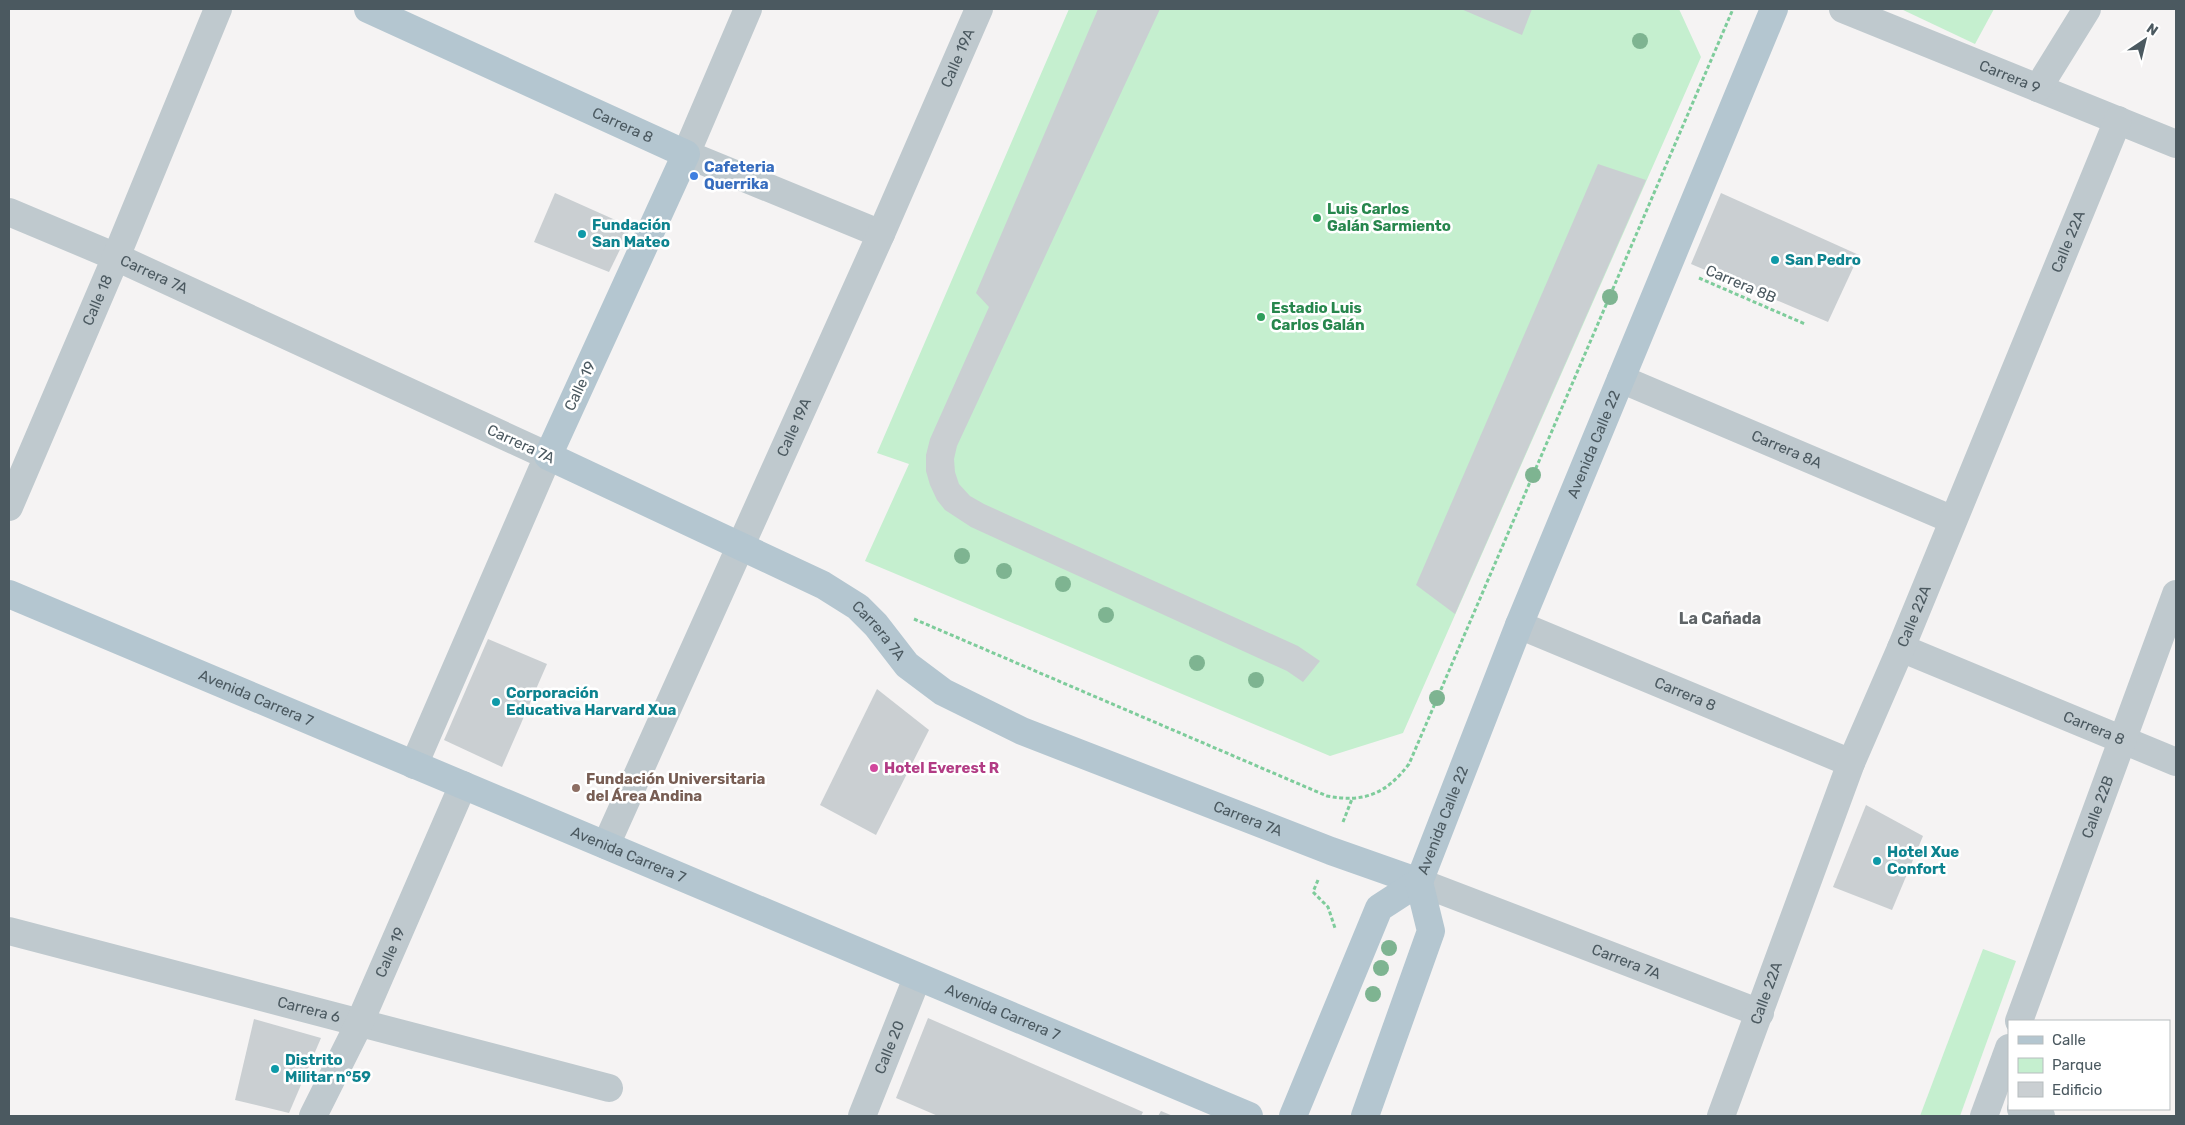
<svg xmlns="http://www.w3.org/2000/svg" width="2185" height="1125" font-family="Rubik,sans-serif">
  <style>
    .green { fill: #c5efcf }
    .building { fill: #cacfd2 }
    .lines { fill: none; stroke-linecap: round; stroke-linejoin: round }
    .path { stroke: #7ecc9b; stroke-width: 3; stroke-dasharray: 4 2.5; stroke-linecap: butt }
    .minor { stroke: #bfc9ce; stroke-width: 28 }
    .major { stroke: #b4c6d0; stroke-width: 28 }
    .tree { fill: #7eb491 }
    .shop-dot { fill: #3f7fe0; stroke: #fff; stroke-width: 2 }
    .leisure-dot { fill: #2e9e5b; stroke: #fff; stroke-width: 2 }
    .culture-dot { fill: #0f9aa8; stroke: #fff; stroke-width: 2 }
    .hotel-dot { fill: #d1479c; stroke: #fff; stroke-width: 2 }
    .education-dot { fill: #8d6e63; stroke: #fff; stroke-width: 2 }
    .labels { text-anchor: middle; dominant-baseline: central; stroke-width: 5; stroke-linejoin: round; paint-order: stroke }
    .street-label { font-size: 15px; fill: #4b5960; stroke: #fff }
    .shop-label { font-size: 15px; font-weight: bold; fill: #366cbe; stroke: #fff; text-anchor: start }
    .leisure-label { font-size: 15px; font-weight: bold; fill: #27864d; stroke: #fff; text-anchor: start }
    .culture-label { font-size: 15px; font-weight: bold; fill: #0d838f; stroke: #fff; text-anchor: start }
    .hotel-label { font-size: 15px; font-weight: bold; fill: #b23c85; stroke: #fff; text-anchor: start }
    .education-label { font-size: 15px; font-weight: bold; fill: #785e54; stroke: #fff; text-anchor: start }
    .neighbourhood-label { font-size: 16px; font-weight: bold; fill: #5f6467; stroke: #fff }
  </style>
  <rect width="100%" height="100%" fill="#f5f3f3"/>
  <g class="green">
    <polygon points="1069,9 1679,9 1701,57 1403,733 1330,756 865,561 909,464 877,453"/>
    <polygon points="1901,9 1994,9 1975,44"/>
    <polygon points="1983,949 2016,961 1960,1116 1920,1116"/>
  </g>
  <g class="building">
    <polygon points="1098,9 1160,9 957,446 954,459 955,472 959,484 970,496 984,504 1298,646 1320,661 1303,682 1287,671 971,527 945,510 937,500 930,485 926,471 926,455 930,439 989,307 976,293"/>
    <polygon points="1461,9 1532,9 1522,35"/>
    <polygon points="1598,164 1646,180 1455,614 1416,585"/>
    <polygon points="555,193 631,227 609,272 534,242"/>
    <polygon points="1721,193 1859,255 1828,322 1691,264"/>
    <polygon points="488,639 547,664 502,767 444,740"/>
    <polygon points="877,689 929,730 876,835 820,805"/>
    <polygon points="1866,805 1923,836 1892,910 1833,887"/>
    <polygon points="928,1018 1143,1112 1141,1116 938,1116 896,1098"/>
    <polygon points="254,1019 321,1038 289,1113 235,1100"/>
    <polygon points="1161,1111 1173,1116 1158,1116"/>
  </g>
  <g class="lines">
    <g class="path">
      <polyline points="1699,278 1805,324"/>
      <path d="M914 619 1327 796C1364 803 1386 794 1409 764L1733 9"/>
      <polyline points="1343,822 1352,799"/>
      <polyline points="1318,880 1313,892 1328,907 1335,928"/>
    </g>
    <g class="minor">
      <polyline points="748,9 686,154 881,234"/>
      <path id="s1" d="M1843 9 2176 144"/>
      <polyline points="2038,88 2087,9"/>
      <path id="s2" d="M9 212 116 257 548 456 414 765"/>
      <path id="s3" d="M1621 379 1953 520"/>
      <path id="s4" d="M9 507 116 257 218 9"/>
      <path id="s5" d="M1519 625 1851 763"/>
      <path id="s6" d="M1901 648 2176 762"/>
      <path id="s7" d="M606 845 881 234 979 9"/>
      <path id="s8" d="M1419 882 1760 1013"/>
      <path id="s9" d="M9 931 609 1088"/>
      <path id="s10" d="M2019 1021 2176 594"/>
      <polyline points="2021,1109 2041,1116"/>
      <path id="s11" d="M313 1116 359 1024 463 785"/>
      <path id="s12" d="M862 1116 917 978"/>
      <path id="s13" d="M1721 1116 1851 763 1901 648 2118 120"/>
      <polyline points="1984,1116 2009,1048"/>
    </g>
    <g class="major">
      <path id="s14" d="M368 9 686 154 548 456 823 585 858 607 876 625 907 665 943 692 1022 731 1331 851 1419 882"/>
      <path id="s15" d="M9 594 1249 1116"/>
      <path id="s16" d="M1293 1116 1379 908 1419 882 1519 625 1774 9"/>
      <polyline points="1365,1116 1431,931 1419,882"/>
    </g>
  </g>
  <g class="tree">
    <circle cx="1640" cy="41" r="8"/>
    <circle cx="1610" cy="297" r="8"/>
    <circle cx="1533" cy="475" r="8"/>
    <circle cx="962" cy="556" r="8"/>
    <circle cx="1004" cy="571" r="8"/>
    <circle cx="1063" cy="584" r="8"/>
    <circle cx="1106" cy="615" r="8"/>
    <circle cx="1197" cy="663" r="8"/>
    <circle cx="1256" cy="680" r="8"/>
    <circle cx="1437" cy="698" r="8"/>
    <circle cx="1389" cy="948" r="8"/>
    <circle cx="1381" cy="968" r="8"/>
    <circle cx="1373" cy="994" r="8"/>
  </g>
  <circle class="shop-dot" cx="694" cy="176" r="5"/>
  <g class="leisure-dot">
    <circle cx="1317" cy="218" r="5"/>
    <circle cx="1261" cy="317" r="5"/>
  </g>
  <g class="culture-dot">
    <circle cx="582" cy="234" r="5"/>
    <circle cx="1775" cy="260" r="5"/>
    <circle cx="496" cy="702" r="5"/>
    <circle cx="1877" cy="861" r="5"/>
    <circle cx="275" cy="1069" r="5"/>
  </g>
  <circle class="hotel-dot" cx="874" cy="768" r="5"/>
  <circle class="education-dot" cx="576" cy="788" r="5"/>
  <g class="labels">
    <g class="street-label">
      <text stroke="none"><textPath href="#s7" startOffset="862">Calle 19A</textPath></text>
      <text stroke="none"><textPath href="#s1" startOffset="180">Carrera 9</textPath></text>
      <text stroke="none"><textPath href="#s14" startOffset="280">Carrera 8</textPath></text>
      <text stroke="none"><textPath href="#s13" startOffset="941">Calle 22A</textPath></text>
      <text stroke="none"><textPath href="#s2" startOffset="158">Carrera 7A</textPath></text>
      <text transform="translate(1741 284) rotate(23)">Carrera 8B</text>
      <text stroke="none"><textPath href="#s4" startOffset="225">Calle 18</textPath></text>
      <text transform="translate(580 386) rotate(-65)">Calle 19</text>
      <text stroke="none"><textPath href="#s7" startOffset="458">Calle 19A</textPath></text>
      <text transform="translate(521 444) rotate(25)">Carrera 7A</text>
      <text stroke="none"><textPath href="#s16" startOffset="744">Avenida Calle 22</textPath></text>
      <text stroke="none"><textPath href="#s3" startOffset="180">Carrera 8A</textPath></text>
      <text stroke="none"><textPath href="#s13" startOffset="536">Calle 22A</textPath></text>
      <text stroke="none"><textPath href="#s14" startOffset="1058">Carrera 7A</textPath></text>
      <text stroke="none"><textPath href="#s5" startOffset="180">Carrera 8</textPath></text>
      <text stroke="none"><textPath href="#s15" startOffset="268">Avenida Carrera 7</textPath></text>
      <text stroke="none"><textPath href="#s6" startOffset="209">Carrera 8</textPath></text>
      <text stroke="none"><textPath href="#s10" startOffset="228">Calle 22B</textPath></text>
      <text stroke="none"><textPath href="#s14" startOffset="1478">Carrera 7A</textPath></text>
      <text stroke="none"><textPath href="#s16" startOffset="339">Avenida Calle 22</textPath></text>
      <text stroke="none"><textPath href="#s15" startOffset="672">Avenida Carrera 7</textPath></text>
      <text stroke="none"><textPath href="#s11" startOffset="181">Calle 19</textPath></text>
      <text stroke="none"><textPath href="#s8" startOffset="222">Carrera 7A</textPath></text>
      <text stroke="none"><textPath href="#s13" startOffset="131">Calle 22A</textPath></text>
      <text stroke="none"><textPath href="#s9" startOffset="310">Carrera 6</textPath></text>
      <text stroke="none"><textPath href="#s15" startOffset="1078">Avenida Carrera 7</textPath></text>
      <text stroke="none"><textPath href="#s12" startOffset="74">Calle 20</textPath></text>
    </g>
    <g class="shop-label">
      <text x="704" y="167">Cafeteria<tspan x="704" dy="17">Querrika</tspan></text>
    </g>
    <g class="leisure-label">
      <text x="1327" y="209">Luis Carlos<tspan x="1327" dy="17">Galán Sarmiento</tspan></text>
      <text x="1271" y="308">Estadio Luis<tspan x="1271" dy="17">Carlos Galán</tspan></text>
    </g>
    <g class="culture-label">
      <text x="592" y="225">Fundación<tspan x="592" dy="17">San Mateo</tspan></text>
      <text x="1785" y="260">San Pedro</text>
      <text x="506" y="693">Corporación<tspan x="506" dy="17">Educativa Harvard Xua</tspan></text>
      <text x="1887" y="852">Hotel Xue<tspan x="1887" dy="17">Confort</tspan></text>
      <text x="285" y="1060">Distrito<tspan x="285" dy="17">Militar n°59</tspan></text>
    </g>
    <g class="hotel-label">
      <text x="884" y="768">Hotel Everest R</text>
    </g>
    <g class="education-label">
      <text x="586" y="779">Fundación Universitaria<tspan x="586" dy="17">del Área Andina</tspan></text>
    </g>
    <g class="neighbourhood-label">
      <text x="1720" y="618">La Cañada</text>
    </g>
  </g>
  <rect width="2185" height="1125" fill="none" stroke="#4b5960" stroke-width="20"/>
  <rect x="2008" y="1020" width="162" height="90" fill="#ffffff" stroke="#b7bdbf"/>
  <rect x="2018" y="1036" width="25" height="8" fill="#b4c6d0" stroke="#b7bdbf"/>
  <text x="2052" y="1045" font-size="15" fill="#4b5960">Calle</text>
  <rect x="2018" y="1058" width="25" height="15" fill="#c5efcf" stroke="#b7bdbf"/>
  <text x="2052" y="1070" font-size="15" fill="#4b5960">Parque</text>
  <rect x="2018" y="1082" width="25" height="15" fill="#cacfd2" stroke="#b7bdbf"/>
  <text x="2052" y="1095" font-size="15" fill="#4b5960">Edificio</text>
  <g transform="translate(2145 40) rotate(35)" stroke="#ffffff" stroke-width="4" paint-order="stroke">
  <path d="M0-4L9 19L0 12L-9 19Z" fill="#4b5960"/>
  <text y="-8" font-size="14" font-weight="bold" text-anchor="middle" fill="#4b5960">N</text>
  </g>
</svg>
